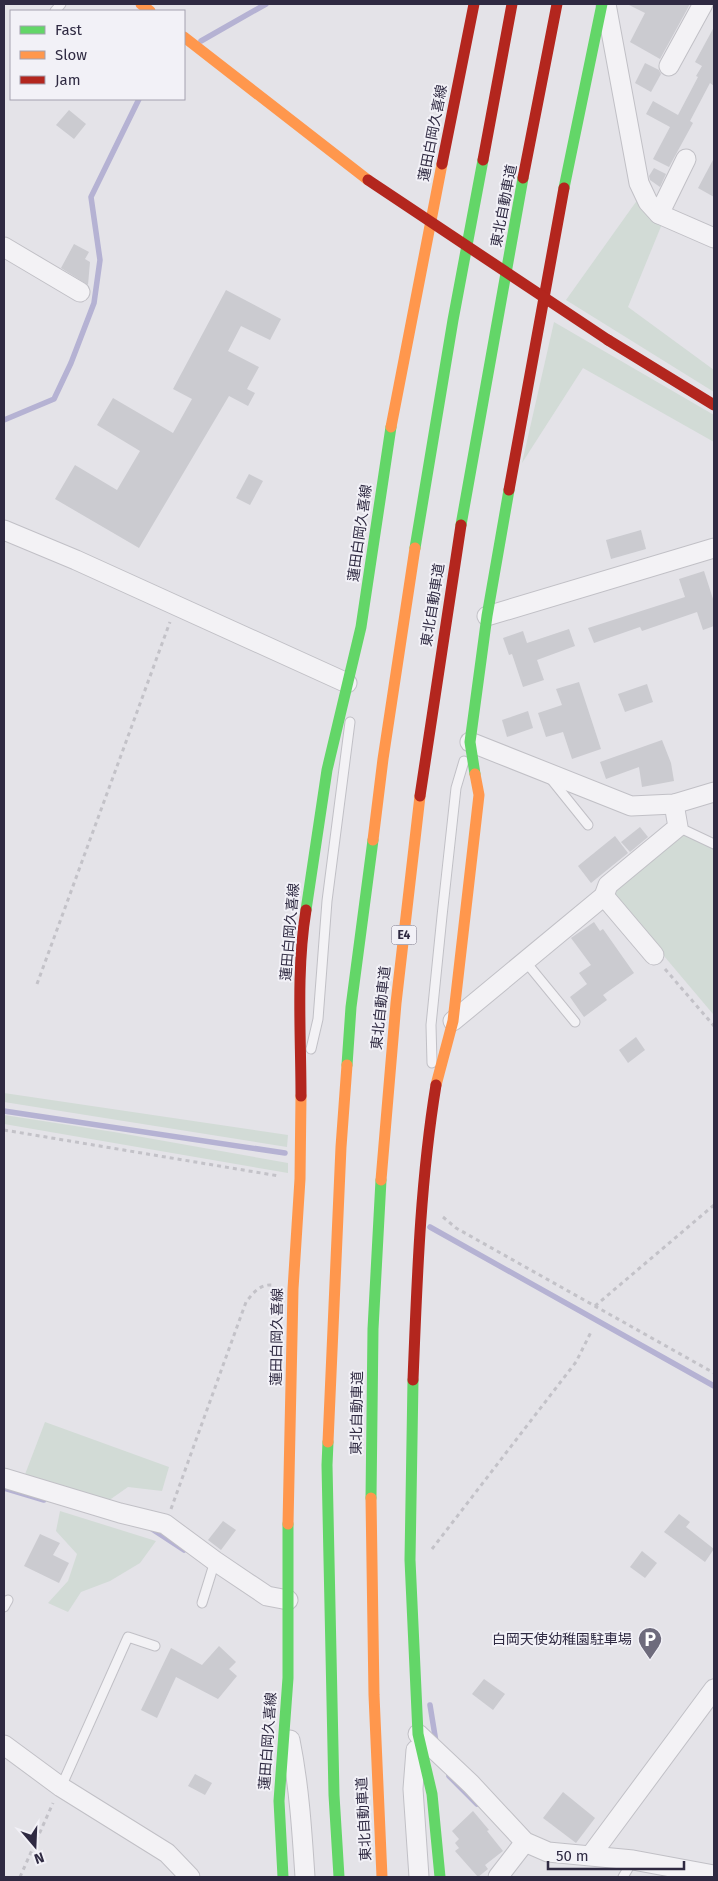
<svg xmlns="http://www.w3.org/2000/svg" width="718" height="1881" font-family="'Fira Sans','Noto Sans JP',sans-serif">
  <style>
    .green { fill: #d2dbd6 }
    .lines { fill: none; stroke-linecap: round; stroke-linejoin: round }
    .stream { stroke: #b5b2d3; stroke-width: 5.5 }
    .building { fill: #cbcbd0 }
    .lane-casing { stroke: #c1c0c6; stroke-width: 11 }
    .street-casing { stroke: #c1c0c6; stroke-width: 21 }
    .path { stroke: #c3c2c8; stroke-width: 3; stroke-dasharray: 4 4; stroke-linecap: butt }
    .lane { stroke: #f3f2f5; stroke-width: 9 }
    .street { stroke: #f3f2f5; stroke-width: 19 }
    .fast { stroke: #63d668; stroke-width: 11 }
    .slow { stroke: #ff974d; stroke-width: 11 }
    .jam { stroke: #b3261e; stroke-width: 11 }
    .jam-bridge { stroke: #b3261e; stroke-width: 11 }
    .labels { text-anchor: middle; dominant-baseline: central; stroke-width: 4; stroke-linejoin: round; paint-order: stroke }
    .shield { fill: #f2f1f7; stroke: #6a6678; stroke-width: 1 }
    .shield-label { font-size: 12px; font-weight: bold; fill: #2f2a42 }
    .street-label { font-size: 14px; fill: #2f2a42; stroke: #f2f1f7 }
    .poi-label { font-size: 14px; fill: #2f2a42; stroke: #f2f1f7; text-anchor: end }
  </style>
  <rect width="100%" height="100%" fill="#e4e3e8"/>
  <g class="green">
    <polygon points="638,199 662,224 628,307 714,370 714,392 566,300"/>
    <polygon points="554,322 714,415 714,442 583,368 522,463"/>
    <polygon points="682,833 714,849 713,1014 615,898 612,889"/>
    <polygon points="4,1093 288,1135 287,1147 4,1102"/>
    <polygon points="4,1115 114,1132 288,1163 288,1173 4,1124"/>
    <polygon points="45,1422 169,1467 162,1491 128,1487 108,1501 24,1477"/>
    <polygon points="60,1511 156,1541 140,1563 110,1581 81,1592 68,1612 48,1603 68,1581 77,1554 56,1531"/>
  </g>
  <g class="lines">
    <g class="stream">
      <polyline points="201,41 266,4"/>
      <polyline points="4,420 54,399 71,363 94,303 100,260 91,197 139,99"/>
      <polyline points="4,1111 285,1153"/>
      <polyline points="430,1227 714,1386"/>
      <polyline points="4,1488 44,1500"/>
      <polyline points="152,1529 184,1550"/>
      <polyline points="430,1705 436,1742"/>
      <polyline points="449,1776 477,1804"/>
    </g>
  </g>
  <g class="building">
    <polygon points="627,4 690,4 660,59 630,42 645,13"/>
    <polygon points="714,27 714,86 710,83 690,121 693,123 669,167 653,159 670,127 646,114 653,101 678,115 698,77 696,76 702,66 695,62"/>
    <polygon points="645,63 659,70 661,74 651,92 635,83"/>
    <polygon points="69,110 86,124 74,139 56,125"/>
    <polygon points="714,158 714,197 698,188"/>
    <polygon points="654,168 666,174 660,187 650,180 649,176"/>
    <polygon points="74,244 89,252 85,259 90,262 88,285 61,268"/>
    <polygon points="226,290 281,319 270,340 241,326 228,351 259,367 247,389 255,393 248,406 229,396 139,548 55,499 75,465 117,490 140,451 97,425 113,398 173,433 192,399 173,389"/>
    <polygon points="249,474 263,481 250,505 236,498"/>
    <polygon points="641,530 646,549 611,559 606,540"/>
    <polygon points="704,571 714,602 714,626 703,630 697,612 642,631 640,627 594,643 588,628 685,597 679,579"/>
    <polygon points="569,629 575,646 537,660 544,680 523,687 512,654 509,655 503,638 523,631 527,643"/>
    <polygon points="579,682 601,749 572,759 563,732 546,737 538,713 562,705 556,689"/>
    <polygon points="647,684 653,702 625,712 618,694"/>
    <polygon points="528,711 533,728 507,737 502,720"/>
    <polygon points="662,740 671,763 674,781 642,787 639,767 606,779 600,762"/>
    <polygon points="640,827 648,837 630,852 621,842"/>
    <polygon points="615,836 628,853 591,883 578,866"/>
    <polygon points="594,922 600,931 603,929 634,973 603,995 607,1000 584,1017 570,997 587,984 579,973 591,965 571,938"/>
    <polygon points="636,1037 645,1050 628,1063 619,1050"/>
    <polygon points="679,1514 690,1522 686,1527 714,1549 705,1562 664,1532"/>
    <polygon points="223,1521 236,1530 221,1550 208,1540"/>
    <polygon points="40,1534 60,1543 53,1555 69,1563 59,1583 24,1566"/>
    <polygon points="642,1551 657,1563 645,1578 630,1567"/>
    <polygon points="219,1646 236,1662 229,1669 237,1676 218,1699 176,1677 157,1718 141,1710 171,1648 202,1665"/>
    <polygon points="484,1679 505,1694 493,1710 472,1694"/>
    <polygon points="195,1774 212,1783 205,1795 188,1786"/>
    <polygon points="563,1792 595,1818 576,1843 543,1818"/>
    <polygon points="473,1811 489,1830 487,1831 503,1851 485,1865 488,1869 478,1877 455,1851 459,1848 455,1843 459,1839 452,1831"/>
  </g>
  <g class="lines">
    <g class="lane-casing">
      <g id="lane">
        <polyline points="55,11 61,4"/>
        <polyline points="551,779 588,825"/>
        <polyline points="678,827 714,844"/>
        <polyline points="525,961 575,1022"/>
        <polyline points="311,1049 318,1019 327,901 350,722"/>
        <polyline points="432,1063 431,1025 442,916 456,788 464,761"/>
        <polyline points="202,1603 215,1561"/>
        <polyline points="4,1607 8,1600"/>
        <polyline points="61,1787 128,1637 155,1646"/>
        <polyline points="623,1877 633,1860"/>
      </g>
    </g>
    <g class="street-casing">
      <g id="street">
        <polyline points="606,4 639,183 648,202 659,214 714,238"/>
        <polyline points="669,66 703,4"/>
        <polyline points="659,214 686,159"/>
        <polyline points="4,247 80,292"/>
        <polyline points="4,530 76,560 347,683"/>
        <polyline points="487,616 714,548"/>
        <polyline points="470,742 631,806 674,804 714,792"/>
        <polyline points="604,896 654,955"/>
        <polyline points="453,1021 604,896 608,885 678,827 674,804"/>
        <polyline points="4,1478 120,1513 165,1524 215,1561 267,1596 288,1600"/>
        <polyline points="418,1734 471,1784 525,1842 548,1852 633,1860 714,1875"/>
        <path d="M290 1740C299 1785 302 1831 305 1877"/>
        <polyline points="4,1745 61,1787 167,1853 190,1877"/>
        <polyline points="416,1750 413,1789 419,1877"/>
        <polyline points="591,1855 714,1689"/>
        <polyline points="498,1877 525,1842"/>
      </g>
    </g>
    <g class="path">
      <polyline points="665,969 714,1026"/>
      <polyline points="37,984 170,622"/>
      <polyline points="4,1130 279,1176"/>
      <polyline points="443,1217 456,1228 714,1373"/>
      <polyline points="595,1306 714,1205"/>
      <path d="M171 1509 246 1302C253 1293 260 1284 272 1285"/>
      <polyline points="432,1549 576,1362 591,1332"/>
      <polyline points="20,1877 53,1803"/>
    </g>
    <use href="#lane" class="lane"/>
    <use href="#street" class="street"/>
    <g class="fast">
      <polyline points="564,188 602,4"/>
      <polyline points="461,525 523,178"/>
      <polyline points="415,548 453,320 483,160"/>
      <polyline points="475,774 470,742 487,616 509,490"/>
      <polyline points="306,910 327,770 361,627 391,427"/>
      <polyline points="347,1065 351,1007 373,840"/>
      <polyline points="413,1380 410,1560 418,1734 432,1794 440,1877"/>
      <polyline points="328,1442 327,1465 334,1795 339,1877"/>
      <polyline points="371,1498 373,1329 381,1180"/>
      <polyline points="283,1877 279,1801 288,1678 288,1524"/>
    </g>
    <g class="slow">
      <polyline points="141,4 150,11"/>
      <polyline points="184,37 368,180"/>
      <polyline points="391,427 442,164"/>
      <polyline points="373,840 383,759 415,548"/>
      <polyline points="436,1085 453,1021 479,795 475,774"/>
      <polyline points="381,1180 396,1003 420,796"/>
      <polyline points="328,1442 341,1147 347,1065"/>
      <polyline points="371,1498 374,1695 382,1877"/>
      <polyline points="288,1524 293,1289 300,1179 301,1096"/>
    </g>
    <g class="jam">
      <polyline points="483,160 512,4"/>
      <polyline points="442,164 474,4"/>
      <polyline points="523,178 557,4"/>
      <polyline points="608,340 714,405"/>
      <polyline points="509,490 564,188"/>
      <polyline points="420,796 461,525"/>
      <path d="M301 1096C301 1034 296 972 306 910"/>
      <path d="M413 1380C417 1281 420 1183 436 1085"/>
    </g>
    <polyline class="jam-bridge" points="368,180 608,340"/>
  </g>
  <defs>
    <g id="parking-pin" transform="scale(1.25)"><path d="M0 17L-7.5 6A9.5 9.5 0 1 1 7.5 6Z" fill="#6e6b7c" stroke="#f2f1f7"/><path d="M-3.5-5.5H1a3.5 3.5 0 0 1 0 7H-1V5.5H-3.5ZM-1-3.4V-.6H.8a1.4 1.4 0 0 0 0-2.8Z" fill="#fff"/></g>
  </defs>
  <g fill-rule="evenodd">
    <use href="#parking-pin" x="650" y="1639"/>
  </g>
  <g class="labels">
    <rect class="shield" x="391.5" y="925.5" width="25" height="19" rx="4"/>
    <g class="shield-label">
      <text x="404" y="935">E4</text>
    </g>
    <g class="street-label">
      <text transform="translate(433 133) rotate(-79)">蓮田白岡久喜線</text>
      <text transform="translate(504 206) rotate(-79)">東北自動車道</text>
      <text transform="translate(360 533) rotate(-82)">蓮田白岡久喜線</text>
      <text transform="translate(433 605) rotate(-81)">東北自動車道</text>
      <text transform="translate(290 932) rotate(-85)">蓮田白岡久喜線</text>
      <text transform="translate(381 1008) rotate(-84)">東北自動車道</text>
      <text transform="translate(277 1337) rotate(-89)">蓮田白岡久喜線</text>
      <text transform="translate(357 1413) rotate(-89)">東北自動車道</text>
      <text transform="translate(268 1741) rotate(-86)">蓮田白岡久喜線</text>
      <text transform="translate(364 1819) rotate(-93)">東北自動車道</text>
    </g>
    <g class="poi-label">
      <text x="632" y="1639">白岡天使幼稚園駐車場</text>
    </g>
  </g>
  <rect width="718" height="1881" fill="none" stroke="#2f2a42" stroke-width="10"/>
  <rect x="10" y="10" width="175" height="90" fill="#f2f1f7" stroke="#a4a1af"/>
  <rect x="20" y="26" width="25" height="8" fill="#63d668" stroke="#a4a1af"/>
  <text x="55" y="35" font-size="15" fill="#2f2a42">Fast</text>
  <rect x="20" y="51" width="25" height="8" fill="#ff974d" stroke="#a4a1af"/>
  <text x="55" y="60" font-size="15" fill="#2f2a42">Slow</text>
  <rect x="20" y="76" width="25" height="8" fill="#b3261e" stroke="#a4a1af"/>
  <text x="55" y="85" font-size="15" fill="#2f2a42">Jam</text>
  <g transform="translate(35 1846) rotate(161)" stroke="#f2f1f7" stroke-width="4" paint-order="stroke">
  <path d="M0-4L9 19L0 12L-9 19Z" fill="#2f2a42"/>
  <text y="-8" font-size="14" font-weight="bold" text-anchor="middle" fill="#2f2a42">N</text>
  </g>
  <path d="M548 1861v8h136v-8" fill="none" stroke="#2f2a42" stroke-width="2.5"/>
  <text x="556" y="1861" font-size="15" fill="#2f2a42" stroke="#f2f1f7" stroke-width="4" paint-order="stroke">50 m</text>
</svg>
